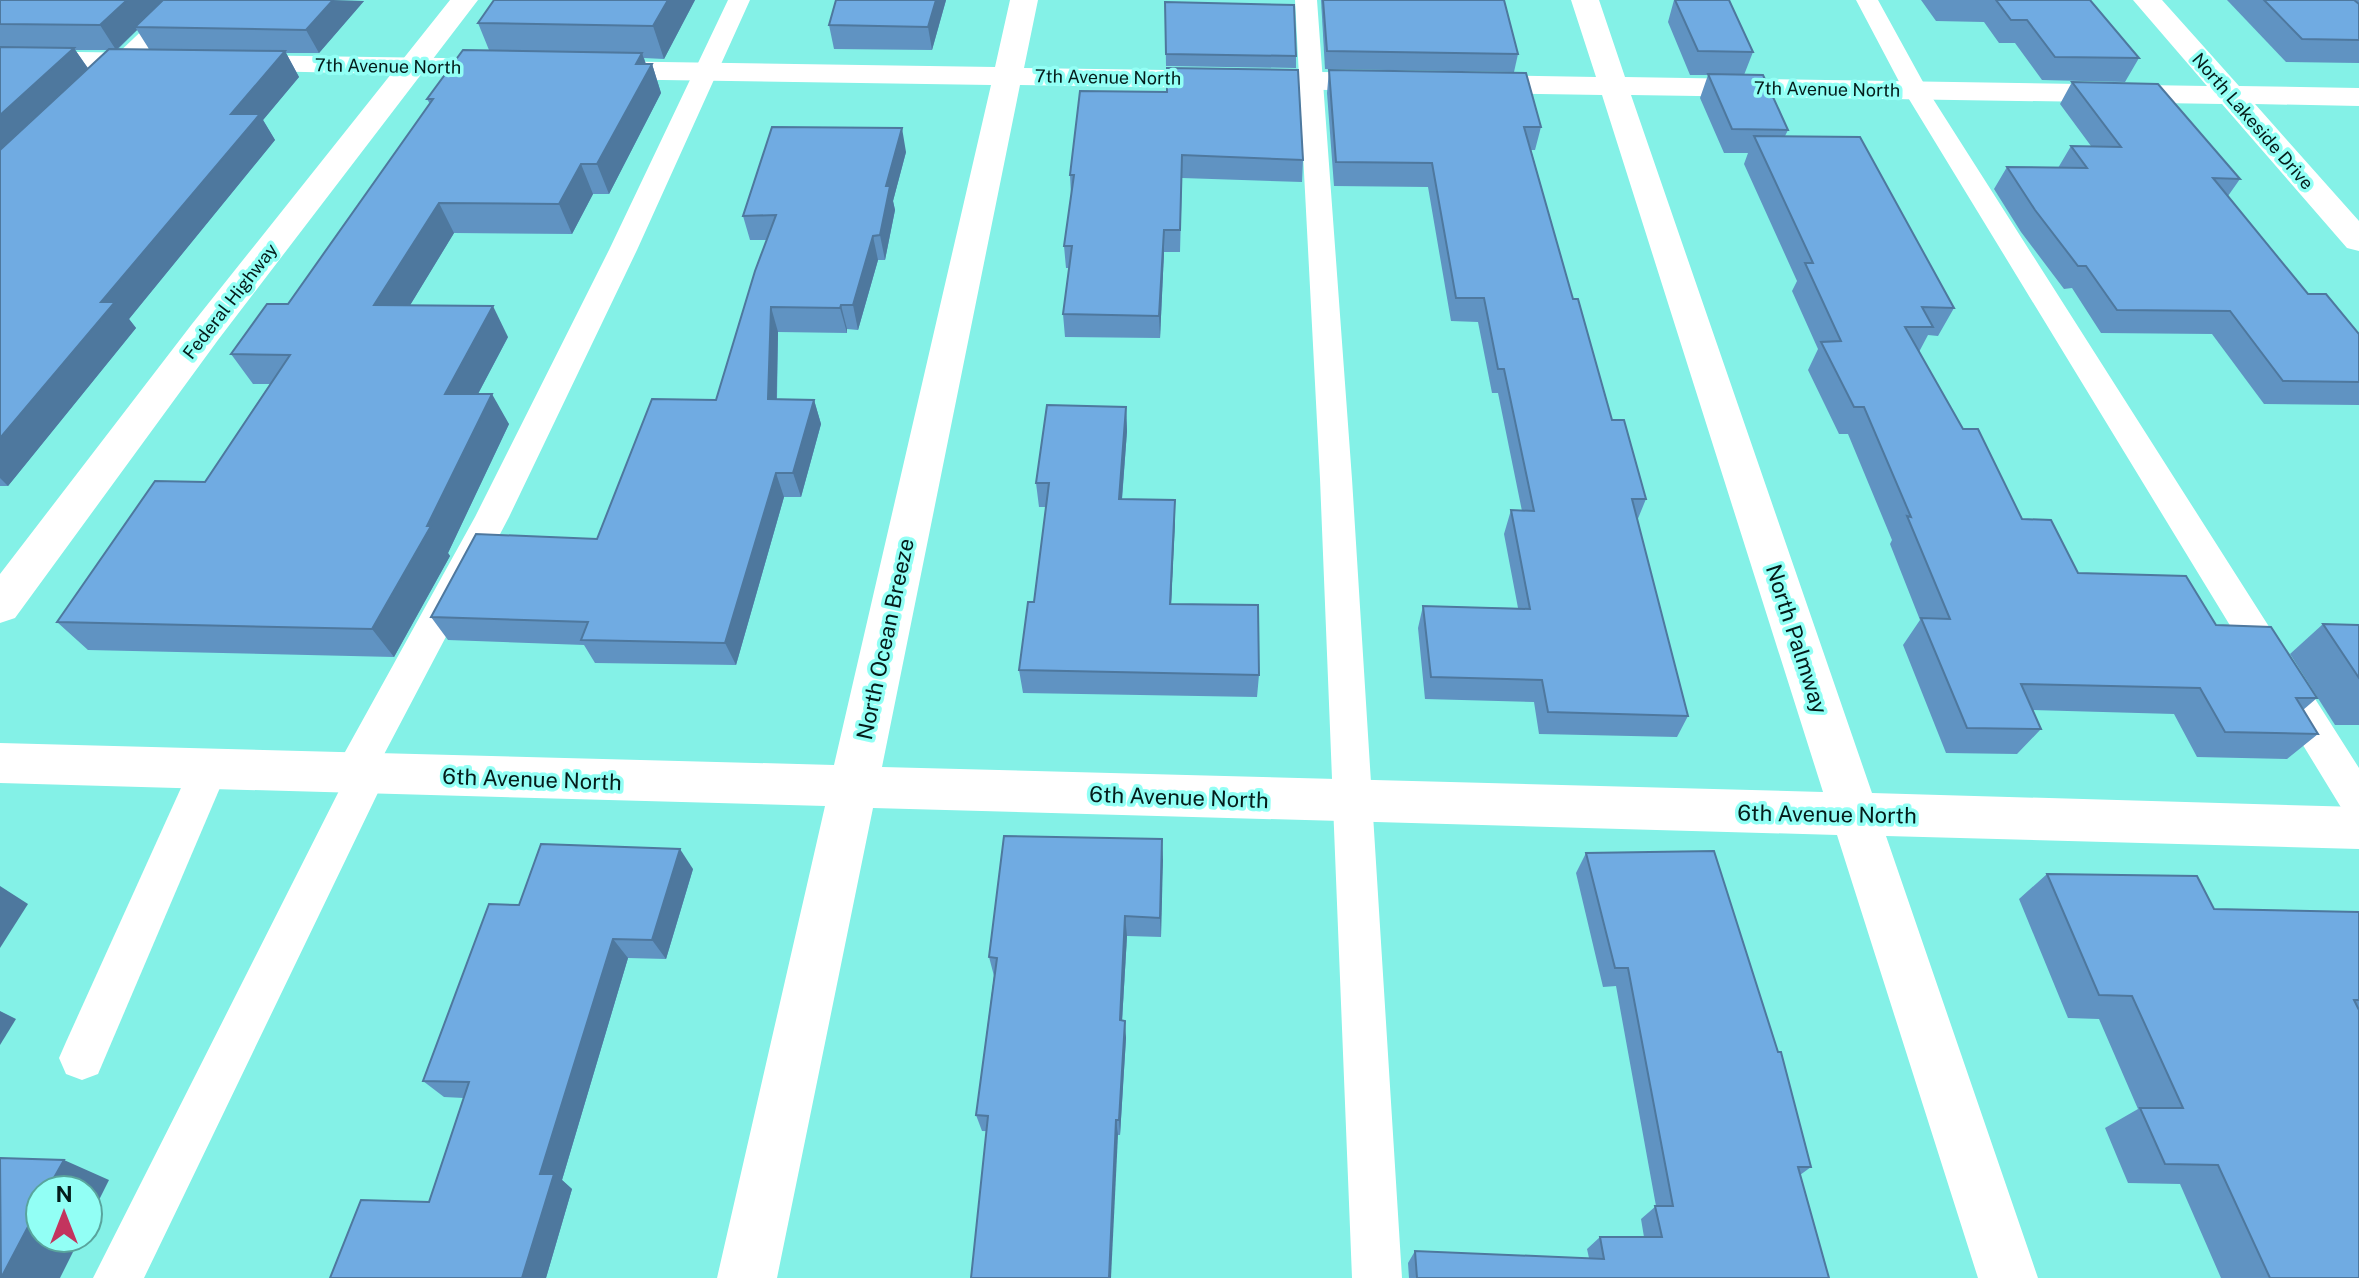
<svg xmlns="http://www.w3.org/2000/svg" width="2359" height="1278" font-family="'Public Sans',sans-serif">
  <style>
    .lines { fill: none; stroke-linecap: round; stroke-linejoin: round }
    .service { fill: #fff; fill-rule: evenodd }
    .minor { fill: #fff; fill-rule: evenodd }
    .secondary { fill: #fff; fill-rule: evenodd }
    .wall { fill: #6093c2; fill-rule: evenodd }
    .shaded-wall { fill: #4e789e }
    .building { fill: #70abe2; stroke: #4e789e; stroke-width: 2 }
    .labels { text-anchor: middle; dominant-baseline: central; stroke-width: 7; stroke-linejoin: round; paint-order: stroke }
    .far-street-label { font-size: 18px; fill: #041c1a; stroke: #92fff5 }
    .street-label { font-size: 22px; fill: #041c1a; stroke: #92fff5 }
  </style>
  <rect width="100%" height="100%" fill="#84f1e7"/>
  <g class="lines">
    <g class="service">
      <polygon points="174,0 198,0 109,87 93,87 89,82 93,77"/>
      <polygon points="728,0 750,0 637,250 509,517 380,762 387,774 144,1278 93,1278 342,785 335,773 340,761 475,517 609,250"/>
      <polygon points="1295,0 1317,0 1352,479 1402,1278 1352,1278 1320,479"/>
      <polygon points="1856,0 1878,0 1928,91 2359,768 2359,819 2345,814 1904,91"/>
      <polygon points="209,753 223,757 228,769 98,1074 82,1080 66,1074 59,1058 66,1042 195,757"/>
    </g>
    <g class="minor">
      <polygon points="1010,0 1038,0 1024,68 1389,73 1399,76 1404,82 1399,88 1389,91 1020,85 882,767 1823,792 1602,95 1470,93 1460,90 1455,84 1460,78 1470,75 1596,77 1571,0 1599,0 1625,77 2207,86 2133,0 2162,0 2239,86 2359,88 2359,106 2255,104 2359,221 2359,251 2347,248 2222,104 1631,95 1872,793 2359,807 2359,849 1886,836 2038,1278 1978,1278 1837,835 873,808 777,1278 717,1278 825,806 0,783 0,743 834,765 991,85 594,79 584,76 580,70 584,64 594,61 995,67"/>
      <polygon points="0,51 157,53 167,56 171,62 167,68 157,71 0,69"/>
      <polygon points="234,55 509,59 519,62 523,68 519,74 509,77 224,70 220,64 224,58"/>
    </g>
    <polygon class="secondary" points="450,0 478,0 218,340 15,618 0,623 0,574 192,324"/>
  </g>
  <g class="wall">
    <path d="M0 0 364 1 319 53H286L299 77 263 120 275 140 129 319 136 328 8 486H0ZM137 30 149 49H118ZM75 50H108L88 68Z"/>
    <polygon points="695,0 664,59 644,58 646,64 652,64 661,93 609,194 593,194 572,234 454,233 410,305 508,337 478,394 509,424 448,553 450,556 394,657 88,650 57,622 205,482 270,384 253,384 231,354 288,304 430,104 427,99 489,50 478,23"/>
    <polygon points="836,0 946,0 932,50 834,49 829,25"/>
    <polygon points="1321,0 1504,0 1518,54 1514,72 1325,69"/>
    <polygon points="1674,0 1753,52 1744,75 1788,130 1785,136 1954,308 1938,336 1928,335 1919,352 1963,429 2022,519 2078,573 2216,625 2317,698 2303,710 2318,734 2287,759 2197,757 2174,714 2032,710 2041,729 2017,754 1946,753 1903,645 1920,620 1890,544 1892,540 1848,434 1839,434 1808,370 1818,349 1792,291 1797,281 1744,164 1748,153 1724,153 1700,98 1708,75 1690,75 1668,22"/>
    <polygon points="1921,0 2090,0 2139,58 2125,82 2042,80 2015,43 1999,43 1984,22 1936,21"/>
    <polygon points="2227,0 2359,0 2359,63 2286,62"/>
    <polygon points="1165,2 1296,56 1296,68 1166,66"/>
    <polygon points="1329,70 1541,127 1535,150 1531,150 1573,299 1612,420 1646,499 1637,521 1688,716 1677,737 1539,734 1534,702 1425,699 1418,628 1423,606 1518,608 1504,534 1511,510 1522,511 1498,393 1492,393 1478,322 1451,321 1428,187 1334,186 1327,93"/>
    <polygon points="2072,82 2240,179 2228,196 2308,294 2359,334 2359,405 2264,404 2212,334 2101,333 2072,288 2064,289 2021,232 1994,189 2007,167 2058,168 2071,146 2091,146 2060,104"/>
    <polygon points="1080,91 1303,160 1302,182 1182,178 1180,252 1164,252 1160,338 1065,337 1063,314 1069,268 1066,268 1064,246 1071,195 1070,175"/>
    <polygon points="906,152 893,201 895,210 885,260 878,260 858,330 847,329 847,333 778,332 777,399 814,400 821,424 801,497 784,497 736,665 595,663 584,645 448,640 431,617 597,539 716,400 767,240 750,240 743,216"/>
    <polygon points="1126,407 1127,431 1122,500 1175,500 1171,604 1259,675 1257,697 1023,693 1019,670 1034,602 1046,507 1039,507 1036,483"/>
    <polygon points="2323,624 2359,625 2359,725 2335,725 2290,654"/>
    <polygon points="1162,839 1161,937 1127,936 1122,1021 1126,1038 1120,1135 982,1131 976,1115 994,976 989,957"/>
    <polygon points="1586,853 1811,1167 1800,1175 1829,1278 1409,1278 1408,1263 1415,1251 1589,1258 1587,1249 1600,1237 1644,1237 1641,1219 1656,1206 1616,986 1603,987 1576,873"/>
    <polygon points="693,869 666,959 628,958 562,1180 572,1189 546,1278 330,1278 429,1202 464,1098 444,1097 423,1081 519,905"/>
    <polygon points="2047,874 2214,909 2359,912 2359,1278 2221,1278 2180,1184 2128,1183 2105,1128 2138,1109 2099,1019 2068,1018 2019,899"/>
  </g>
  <g class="shaded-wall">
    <polygon points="127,0 170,0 135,27 137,30 116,50 100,25"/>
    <polygon points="333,0 364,1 319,53 306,30"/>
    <polygon points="668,0 695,0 664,59 653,26"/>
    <polygon points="936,0 946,0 932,50 928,27"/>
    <polygon points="74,48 91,73 0,159 0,115"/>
    <polygon points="285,51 299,77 263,120 275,140 129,319 136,328 8,486 0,478 0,438 101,302 231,114"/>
    <polygon points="642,53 648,71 652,64 661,93 609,194 597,164 636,64"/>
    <polygon points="902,128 906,152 893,201 895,210 885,260 880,235 886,186"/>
    <polygon points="581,164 593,194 572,234 559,204"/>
    <polygon points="439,203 454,233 392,335 374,305"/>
    <polygon points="1164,230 1164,252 1160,338 1159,316"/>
    <polygon points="873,236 878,260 858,330 853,305"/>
    <polygon points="841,305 847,329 847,333 840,308"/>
    <polygon points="493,306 508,337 462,424 445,394"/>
    <polygon points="771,307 778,332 776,423 768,399"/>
    <polygon points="492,394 509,424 448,553 450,556 394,657 372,629 427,526"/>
    <polygon points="814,400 821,424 801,497 793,473"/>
    <polygon points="1126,407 1127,431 1120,523 1119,499"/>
    <polygon points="776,473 784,497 736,665 725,643"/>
    <polygon points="1175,500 1175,524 1170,627 1170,604"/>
    <polygon points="1162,839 1163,860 1161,937 1160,918"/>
    <polygon points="680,849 693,869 666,959 652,940"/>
    <polygon points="0,886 28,904 0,948"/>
    <polygon points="1125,916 1127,936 1121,1038 1120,1020"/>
    <polygon points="613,939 628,958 562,1180 572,1189 546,1278 522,1278 540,1174"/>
    <polygon points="0,1011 16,1019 0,1045"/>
    <polygon points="1125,1021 1126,1038 1120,1135 1119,1120"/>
    <polygon points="1116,1120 1118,1135 1111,1278 1109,1278"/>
    <polygon points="64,1160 109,1180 88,1222 88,1190 47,1190"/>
    <polygon points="40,1204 40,1238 80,1238 60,1278 1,1278"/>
  </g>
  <g class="building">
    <polygon points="0,0 127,0 100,25 0,24"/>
    <polygon points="163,0 333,0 306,30 135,27"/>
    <polygon points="494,0 668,0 653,26 478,23"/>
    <polygon points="836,0 936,0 928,27 829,25"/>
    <polygon points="1323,0 1504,0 1518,54 1327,51"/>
    <polygon points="1675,0 1729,0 1753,52 1698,51"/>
    <polygon points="1996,0 2090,0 2139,58 2055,57 2027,20 2011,20"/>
    <polygon points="2264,0 2354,0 2359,4 2359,40 2302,39"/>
    <polygon points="1165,2 1294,5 1296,56 1166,54"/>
    <polygon points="0,47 74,48 0,115"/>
    <polygon points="109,49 285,51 231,114 260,114 101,302 115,302 0,438 0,150"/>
    <polygon points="463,50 642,53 636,64 652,64 597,164 581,164 559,204 439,203 374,305 493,306 445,394 492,394 427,526 431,526 372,629 57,622 155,481 205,482 290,355 231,354 267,304 288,304 433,99 427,99"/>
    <polygon points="1167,68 1298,70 1303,160 1182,155 1180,230 1164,230 1159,316 1063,314 1072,246 1064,246 1074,175 1070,175 1080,91 1167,92"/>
    <polygon points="1329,70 1526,73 1541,127 1524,127 1573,299 1578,299 1612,420 1624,420 1646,499 1632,499 1688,716 1548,712 1542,680 1431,677 1423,606 1530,609 1511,510 1534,511 1504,369 1498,369 1484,298 1456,298 1432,163 1336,162"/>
    <polygon points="1708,74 1763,75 1788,130 1732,129"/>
    <polygon points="2072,82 2158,84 2240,179 2213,178 2308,294 2326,294 2359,334 2359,382 2283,381 2230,311 2117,310 2086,266 2078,266 2035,210 2007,167 2087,168 2071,146 2121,147"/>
    <polygon points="772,127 902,128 886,186 890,186 880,235 873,236 853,305 841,305 840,308 771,307 768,399 814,400 793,473 776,473 725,643 581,640 588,622 431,617 476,534 597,539 652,399 716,400 755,271 776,215 743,216"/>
    <polygon points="1754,136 1860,137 1954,308 1922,307 1933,327 1905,327 1963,429 1978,429 2022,519 2051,520 2078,573 2186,576 2216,625 2271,627 2317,698 2296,698 2318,734 2225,732 2200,688 2021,684 2041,729 1967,728 1921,618 1950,619 1907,516 1911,517 1864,407 1854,407 1821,342 1841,341 1805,263 1813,263"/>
    <polygon points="1047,405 1126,407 1119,499 1175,500 1170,604 1258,605 1259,675 1019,670 1028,602 1034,602 1049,483 1036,483"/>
    <polygon points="2323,624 2359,625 2359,678"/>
    <polygon points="1004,836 1162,839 1160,918 1125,916 1120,1020 1125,1021 1119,1120 1116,1120 1109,1278 971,1278 988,1116 976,1115 997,958 989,957"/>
    <polygon points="541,844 680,849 652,940 613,939 540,1174 554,1174 522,1278 330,1278 361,1200 429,1202 469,1082 423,1081 489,904 519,905"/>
    <polygon points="1714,851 1778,1052 1781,1052 1811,1167 1798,1167 1829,1278 1417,1278 1415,1251 1604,1259 1600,1237 1662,1237 1655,1206 1673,1206 1628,968 1615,968 1586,853"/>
    <polygon points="2047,874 2197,876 2214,909 2359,912 2359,1000 2354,1000 2359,1010 2359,1278 2270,1278 2218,1165 2165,1164 2140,1108 2183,1108 2132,996 2099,995"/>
    <polygon points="0,1158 64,1160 47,1190 40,1190 40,1204 1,1278"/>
  </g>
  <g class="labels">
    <g class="far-street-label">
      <text transform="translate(388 66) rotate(1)">7th Avenue North</text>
      <text transform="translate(1108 77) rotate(1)">7th Avenue North</text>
      <text transform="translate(1827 89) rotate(1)">7th Avenue North</text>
      <text transform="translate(2253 121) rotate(49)">North Lakeside Drive</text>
      <text transform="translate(230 301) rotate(-52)">Federal Highway</text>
    </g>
    <g class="street-label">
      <text transform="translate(885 639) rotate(-78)">North Ocean Breeze</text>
      <text transform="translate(1797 639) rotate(72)">North Palmway</text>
      <text transform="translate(532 779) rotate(2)">6th Avenue North</text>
      <text transform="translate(1179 797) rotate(2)">6th Avenue North</text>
      <text transform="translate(1827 814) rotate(1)">6th Avenue North</text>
    </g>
  </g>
  <g transform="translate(64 1214)"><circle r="38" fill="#92fff5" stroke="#59a49d" stroke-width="2"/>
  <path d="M0-6L14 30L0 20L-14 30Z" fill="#c3345e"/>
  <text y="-12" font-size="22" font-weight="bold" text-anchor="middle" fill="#041c1a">N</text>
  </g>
</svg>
